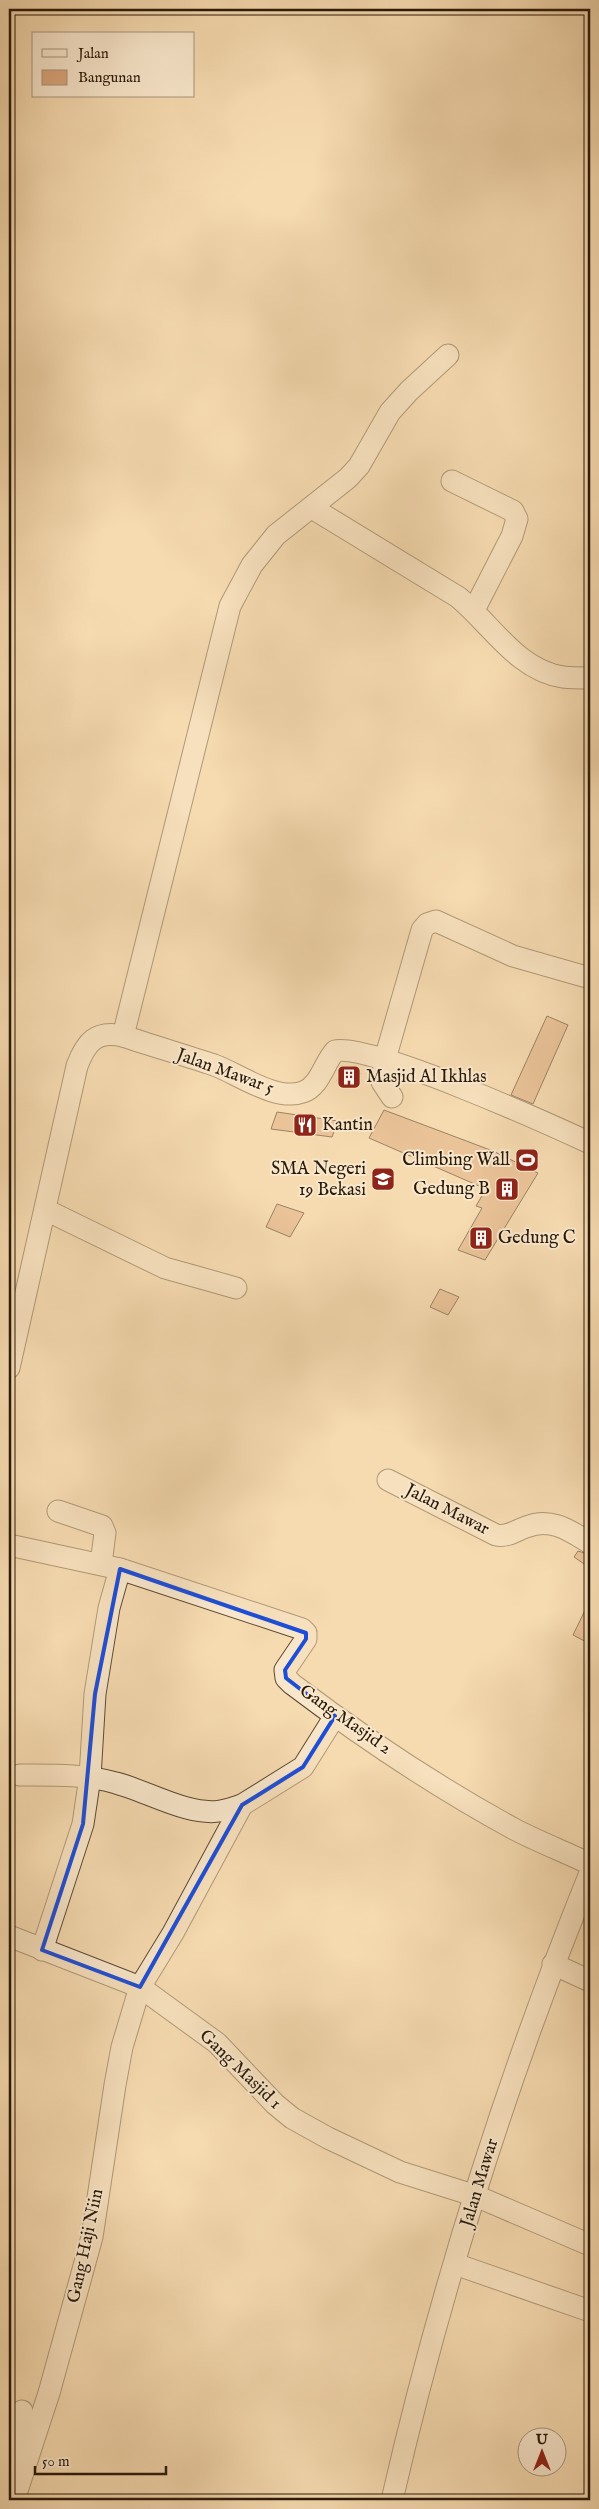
<svg xmlns="http://www.w3.org/2000/svg" width="599" height="2509" font-family="'IM FELL English',serif">
  <style>
    .building { fill: #dda77c; stroke: #281909 }
    .lines { fill: none; stroke-linecap: round; stroke-linejoin: round }
    .minor-casing { stroke: #5c4933; stroke-width: 23 }
    .minor { stroke: #f9e7cc; stroke-width: 21 }
    .marked { fill: none; stroke: #1d4ed8; stroke-width: 4; stroke-linejoin: round }
    .labels { text-anchor: middle; dominant-baseline: central; stroke-width: 4; stroke-linejoin: round; paint-order: stroke }
    .street-label { font-size: 18px; fill: #281909; stroke: #f9e7cc }
    .poi-label { font-size: 18px; fill: #281909; stroke: #f9e7cc; text-anchor: start }
  </style>
  <rect width="100%" height="100%" fill="#f6dab0"/>
  <filter id="stains"><feTurbulence type="fractalNoise" baseFrequency=".004" numOctaves="4"/><feColorMatrix values="0 0 0 0 .2 0 0 0 0 .09 0 0 0 0 .02 0 0 0 .5 -.17"/></filter>
  <radialGradient id="worn" r=".72"><stop offset=".6" stop-color="#630" stop-opacity="0"/><stop offset="1" stop-color="#630" stop-opacity=".3"/></radialGradient>
  <g class="building">
    <polygon points="547,1016 568,1025 533,1104 511,1095"/>
    <polygon points="343,1068 361,1073 355,1087 337,1081"/>
    <polygon points="384,1110 493,1151 538,1173 485,1260 458,1250 482,1208 476,1206 486,1189 369,1138"/>
    <polygon points="277,1112 338,1121 332,1137 271,1129"/>
    <polygon points="277,1204 304,1213 290,1237 266,1227"/>
    <polygon points="440,1289 459,1297 448,1315 430,1307"/>
    <polygon points="578,1551 590,1555 590,1568 574,1557"/>
    <polygon points="590,1600 590,1644 573,1635"/>
  </g>
  <g class="lines">
    <g class="minor-casing">
      <g id="minor">
        <polyline points="452,481 513,511 517,519 512,536 474,610"/>
        <path d="M312 508 458 597C491 624 518 671 563 677 572 678 581 678 590 678"/>
        <path d="M123 1036C153 1046 184 1055 214 1065 239 1074 276 1102 303 1092 320 1086 324 1063 335 1051 368 1042 551 1125 590 1143"/>
        <polyline points="392,1097 382,1082 385,1059 422,930 427,924 436,921 513,956 590,978"/>
        <polyline points="46,1210 165,1268 236,1288"/>
        <path d="M9 1368 77 1066C86 1042 96 1030 123 1036L230 606 252 565 276 535 348 478 359 466 390 412 409 391 448 355"/>
        <path d="M388 1480 496 1535C508 1537 515 1531 526 1527 551 1517 569 1530 590 1543"/>
        <polyline points="58,1511 102,1526 105,1533 101,1564"/>
        <path d="M9 1545 120 1569 302 1629 306 1633V1639L285 1670 286 1678 292 1684C362 1737 437 1787 514 1829 539 1842 565 1852 590 1864"/>
        <path d="M20 1775C52 1775 85 1774 116 1783 147 1791 188 1816 220 1811 227 1810 235 1807 242 1805"/>
        <polyline points="9,1936 140,1987 217,2043 275,2104 292,2118 328,2138 400,2172 476,2196 590,2245"/>
        <polyline points="42,1950 83,1824 90,1777 95,1694 109,1608 120,1569"/>
        <polyline points="553,1964 590,1981"/>
        <polyline points="455,2264 590,2311"/>
        <polyline points="9,2455 22,2411"/>
        <polyline points="14,2500 49,2393 92,2237 115,2085 122,2047 140,1987 173,1933 242,1805 303,1767 335,1716"/>
        <path d="M392 2500C441 2287 508 2076 590 1873"/>
      </g>
    </g>
    <use href="#minor" class="minor"/>
  </g>
  <path d="M0 0H599V2509H0ZM120 1569 306 1633V1639L285 1670 286 1678 335 1716 303 1767 242 1805 140 1987 42 1950 83 1824 95 1694Z" fill="#f6dab0" fill-opacity=".55" fill-rule="evenodd"/>
  <path class="marked" d="M120 1569 306 1633V1639L285 1670 286 1678 335 1716 303 1767 242 1805 140 1987 42 1950 83 1824 95 1694Z"/>
  <defs>
    <g id="building-square" transform="scale(1.25)"><rect x="-9" y="-9" width="18" height="18" rx="4" fill="#8f2418" stroke="#f9e7cc"/><path d="M-4-6H4V6H1V3H-1V6H-4ZM-2.5-4.3h1.7v1.8h-1.7ZM.8-4.3h1.7v1.8H.8ZM-2.5-1h1.7V.8h-1.7ZM.8-1h1.7V.8H.8Z" fill="#fff"/></g>
    <g id="restaurant-square" transform="scale(1.25)"><rect x="-9" y="-9" width="18" height="18" rx="4" fill="#8f2418" stroke="#f9e7cc"/><path d="M-5-6h1v4h1v-4h1v4h1v-4h1v5L-1.5 .5V6h-2V.5L-5-1ZM5-6V6H3V1.5H1.5Q1.5-4 5-6Z" fill="#fff"/></g>
    <g id="stadium-square" transform="scale(1.25)"><rect x="-9" y="-9" width="18" height="18" rx="4" fill="#8f2418" stroke="#f9e7cc"/><path d="M0-5a6.5 5 0 1 0 0 10a6.5 5 0 1 0 0-10ZM-3.5-1.8h7v3.6h-7Z" fill="#fff"/></g>
    <g id="school-square" transform="scale(1.25)"><rect x="-9" y="-9" width="18" height="18" rx="4" fill="#8f2418" stroke="#f9e7cc"/><path d="M0-5L7-2L0 1L-7-2ZM-4 1L0 2.5L4 1V4Q0 6-4 4Z" fill="#fff"/></g>
  </defs>
  <g fill-rule="evenodd">
    <use href="#building-square" x="349" y="1077"/>
    <use href="#restaurant-square" x="305" y="1125"/>
    <use href="#stadium-square" x="527" y="1160"/>
    <use href="#school-square" x="383" y="1179"/>
    <use href="#building-square" x="507" y="1189"/>
    <use href="#building-square" x="481" y="1238"/>
  </g>
  <g class="labels">
    <g class="street-label">
      <text transform="translate(225 1072) rotate(20)">Jalan Mawar 5</text>
      <text transform="translate(447 1510) rotate(27)">Jalan Mawar</text>
      <text transform="translate(345 1720) rotate(35)">Gang Masjid 2</text>
      <text transform="translate(240 2070) rotate(44)">Gang Masjid 1</text>
      <text transform="translate(480 2183) rotate(-73)">Jalan Mawar</text>
      <text transform="translate(86 2246) rotate(-78)">Gang Haji Niin</text>
    </g>
    <g class="poi-label">
      <text x="366" y="1077">Masjid Al Ikhlas</text>
      <text x="322" y="1125">Kantin</text>
      <text x="510" y="1160" text-anchor="end">Climbing Wall</text>
      <text x="366" y="1169" text-anchor="end">SMA Negeri<tspan x="366" dy="21">19 Bekasi</tspan></text>
      <text x="490" y="1189" text-anchor="end">Gedung B</text>
      <text x="498" y="1238">Gedung C</text>
    </g>
  </g>
  <rect width="599" height="2509" fill="none" stroke="#f6dab0" stroke-width="30"/>
  <rect x="10" y="10" width="579" height="2489" fill="none" stroke="#281909" stroke-width="2.5"/>
  <rect x="15" y="15" width="569" height="2479" fill="none" stroke="#281909"/>
  <rect x="32" y="32" width="162" height="65" fill="#f9e7cc" stroke="#a5957e"/>
  <rect x="42" y="49" width="25" height="8" fill="#f9e7cc" stroke="#a5957e"/>
  <text x="78" y="58" font-size="15" fill="#281909">Jalan</text>
  <rect x="42" y="70" width="25" height="15" fill="#dda77c" stroke="#a5957e"/>
  <text x="78" y="82" font-size="15" fill="#281909">Bangunan</text>
  <g transform="translate(542 2452)"><circle r="24" fill="#f9e7cc" stroke="#a5957e"/>
  <path d="M0-4L9 19L0 12L-9 19Z" fill="#8f2418"/>
  <text y="-8" font-size="14" font-weight="bold" text-anchor="middle" fill="#281909">U</text>
  </g>
  <path d="M35 2466v8h131v-8" fill="none" stroke="#281909" stroke-width="2.5"/>
  <text x="42" y="2466" font-size="15" fill="#281909" stroke="#f9e7cc" stroke-width="4" paint-order="stroke">50 m</text>
  <rect width="100%" height="100%" filter="url(#stains)"/>
  <rect width="100%" height="100%" fill="url(#worn)"/>
</svg>
